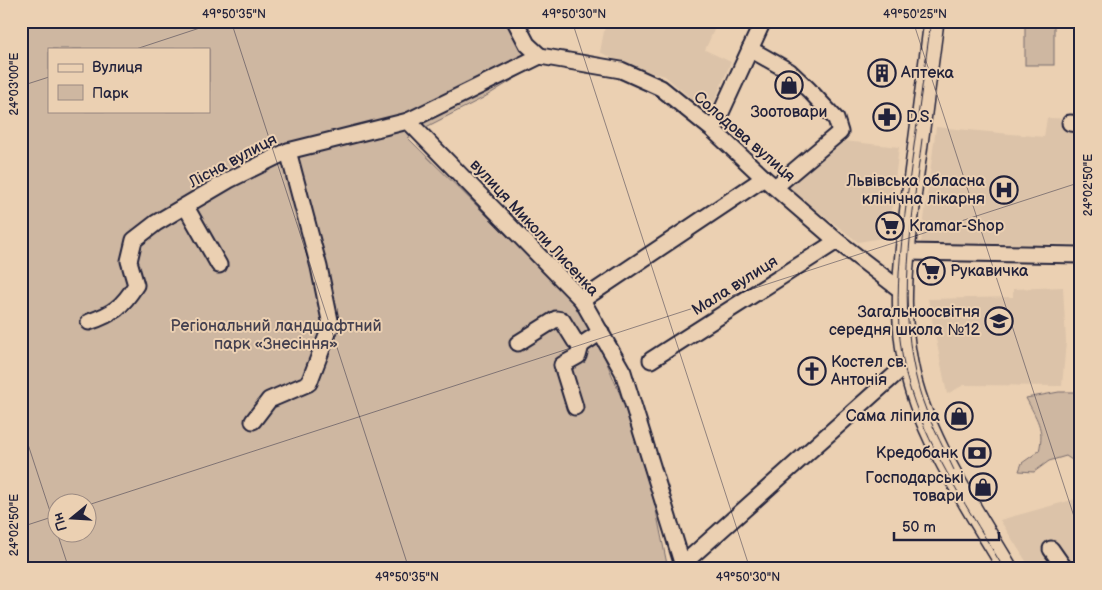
<svg xmlns="http://www.w3.org/2000/svg" width="1102" height="590" font-family="'Balsamiq Sans',sans-serif">
  <style>
    .built { fill: #dcc3a9 }
    .green { fill: #ceb7a1; stroke: #786c6e; fill-rule: evenodd }
    .lines { fill: none; stroke-linecap: round; stroke-linejoin: round }
    .minor-casing { stroke: #22223b; stroke-width: 19 }
    .major-casing { stroke: #22223b; stroke-width: 22 }
    .minor { stroke: #ebd0b2; stroke-width: 15 }
    .major { stroke: #ebd0b2; stroke-width: 19 }
    .tram { stroke: #22223b; stroke-width: 1 }
    .ticks { fill: none; stroke: #22223b; stroke-width: 1; stroke-opacity: 0.45 }
    .labels { text-anchor: middle; dominant-baseline: central; stroke-width: 4; stroke-linejoin: round; paint-order: stroke }
    .poi-label { font-size: 16px; fill: #22223b; stroke: #ebd0b2; text-anchor: start }
    .street-label { font-size: 16px; fill: #22223b; stroke: #ebd0b2 }
    .park-label { font-size: 16px; fill: #44404f; stroke: #ebd0b2 }
    .neatline { fill: none; stroke: #22223b; stroke-width: 2 }
    .ticks-label { font-size: 12px; text-anchor: middle; fill: #22223b }
  </style>
  <rect width="100%" height="100%" fill="#ebd0b2"/>
  <filter id="ink" filterUnits="userSpaceOnUse"><feTurbulence type="fractalNoise" baseFrequency=".02" numOctaves="2"/><feDisplacementMap in="SourceGraphic" scale="10" xChannelSelector="R" yChannelSelector="G"/><feConvolveMatrix kernelMatrix="1 2 1 2 8 2 1 2 1" color-interpolation-filters="sRGB"/></filter>
  <g filter="url(#ink)">
    <g class="built">
      <polygon points="606,21 718,21 705,50 731,62 709,114 665,76 628,66 600,52"/>
      <polygon points="1047,118 1081,119 1081,244 921,243 936,127 1044,137"/>
      <polygon points="835,140 899,147 888,237 858,242 784,185"/>
      <polygon points="1063,287 1066,342 1062,386 964,385 947,394 928,299 1013,297 1013,289"/>
      <polygon points="1079,498 1081,499 1081,569 1031,569 1000,520"/>
    </g>
    <g class="green">
      <path d="M21 21H519L539 64 483 98 428 126 408 138 557 285 576 306 604 356 624 404 654 501 668 569H21ZM49 49H209V111H49ZM58 502H88V532H58Z"/>
      <rect x="1025" y="21" width="29" height="44"/>
      <path d="M1059 392H1077L1081 394V466L1066 456 1049 461 1034 472 1019 471 1022 463 1039 451C1045 428 1036 418 1026 398Z"/>
    </g>
    <g class="lines">
      <g class="minor-casing">
        <g id="minor">
          <polyline points="515,21 527,44 540,56"/>
          <polyline points="750,49 789,71 809,90 836,119 840,132 775,187"/>
          <polyline points="540,56 621,70 661,88 713,130 764,178 837,241 902,291"/>
          <polyline points="408,121 582,300 623,372 684,569"/>
          <polyline points="1070,123 1081,124"/>
          <polyline points="713,130 763,21"/>
          <polyline points="186,207 219,265"/>
          <polyline points="905,252 1081,255"/>
          <polyline points="582,300 764,178"/>
          <path d="M89 322C113 314 122 307 136 285L129 261 134 240 156 223 229 180 288 151 408 121 540 56"/>
          <polyline points="518,343 556,319 562,320 575,341 581,345 601,332"/>
          <polyline points="651,360 837,241"/>
          <polyline points="575,407 562,365 578,356 581,345"/>
          <polyline points="253,421 269,400 309,383 331,325 319,267 288,151"/>
          <polyline points="1051,549 1065,569"/>
          <polyline points="683,564 908,363"/>
        </g>
      </g>
      <g class="major-casing">
        <path id="major" d="M934 21C927 75 920 129 913 182 906 242 896 303 908 363 920 432 972 508 1008 569"/>
      </g>
      <use href="#minor" class="minor"/>
      <use href="#major" class="major"/>
      <g class="tram">
        <path d="M931 21C924 72 917 124 910 175 901 247 888 321 911 392 931 455 971 512 1004 569"/>
        <path d="M922 139C912 222 896 307 919 389 927 418 942 444 954 470"/>
      </g>
    </g>
  </g>
  <path class="ticks" d="M231 21 409 569M572 21 750 569M913 21 1081 538M136 49 221 21M21 86 49 77M21 423 69 569M88 505 1081 182M21 527 58 515"/>
  <defs>
    <g id="building-ring" transform="scale(1.4375)"><circle r="9.5" fill="#ebd0b2" stroke="#22223b" stroke-width="1.5"/><path d="M-4-6H4V6H1V3H-1V6H-4ZM-2.5-4.3h1.7v1.8h-1.7ZM.8-4.3h1.7v1.8H.8ZM-2.5-1h1.7V.8h-1.7ZM.8-1h1.7V.8H.8Z" fill="#22223b"/></g>
    <g id="shop-ring" transform="scale(1.4375)"><circle r="9.5" fill="#ebd0b2" stroke="#22223b" stroke-width="1.5"/><path d="M-5-2.5h2.3a2.7 3.5 0 0 1 5.4 0H5L5.5 6h-11ZM-1.5-2.5h3a1.5 2.3 0 0 0-3 0Z" fill="#22223b"/></g>
    <g id="pharmacy-ring" transform="scale(1.4375)"><circle r="9.5" fill="#ebd0b2" stroke="#22223b" stroke-width="1.5"/><path d="M-2-6h4v4h4v4h-4v4h-4v-4h-4v-4h4Z" fill="#22223b"/></g>
    <g id="hospital-ring" transform="scale(1.4375)"><circle r="9.5" fill="#ebd0b2" stroke="#22223b" stroke-width="1.5"/><path d="M-5-5h3v3.5h4V-5h3V5h-3V1.5h-4V5h-3Z" fill="#22223b"/></g>
    <g id="supermarket-ring" transform="scale(1.4375)"><circle r="9.5" fill="#ebd0b2" stroke="#22223b" stroke-width="1.5"/><path d="M-6-5.5h2.5l.6 2H6L4.5 2H-2.5L-4.4-4H-6ZM-1.5 3.2a1.3 1.3 0 1 0 .1 0ZM3 3.2a1.3 1.3 0 1 0 .1 0Z" fill="#22223b"/></g>
    <g id="school-ring" transform="scale(1.4375)"><circle r="9.5" fill="#ebd0b2" stroke="#22223b" stroke-width="1.5"/><path d="M0-5L7-2L0 1L-7-2ZM-4 1L0 2.5L4 1V4Q0 6-4 4Z" fill="#22223b"/></g>
    <g id="church-ring" transform="scale(1.4375)"><circle r="9.5" fill="#ebd0b2" stroke="#22223b" stroke-width="1.5"/><path d="M-1.2-6h2.4v3.5h3.3v2.4h-3.3V6h-2.4V-.1h-3.3v-2.4h3.3Z" fill="#22223b"/></g>
    <g id="bank-ring" transform="scale(1.4375)"><circle r="9.5" fill="#ebd0b2" stroke="#22223b" stroke-width="1.5"/><path d="M-6-4H6V4H-6ZM0-2.3a2.3 2.3 0 1 0 0 4.6a2.3 2.3 0 1 0 0-4.6Z" fill="#22223b"/></g>
  </defs>
  <g fill-rule="evenodd">
    <use href="#building-ring" x="882" y="73"/>
    <use href="#shop-ring" x="789" y="85"/>
    <use href="#pharmacy-ring" x="887" y="117"/>
    <use href="#hospital-ring" x="1004" y="190"/>
    <use href="#supermarket-ring" x="890" y="226"/>
    <use href="#supermarket-ring" x="931" y="271"/>
    <use href="#school-ring" x="999" y="321"/>
    <use href="#church-ring" x="812" y="371"/>
    <use href="#shop-ring" x="959" y="416"/>
    <use href="#bank-ring" x="977" y="453"/>
    <use href="#shop-ring" x="983" y="487"/>
  </g>
  <g class="labels">
    <g class="poi-label">
      <text x="901" y="73">Аптека</text>
      <text x="789" y="112" text-anchor="middle">Зоотовари</text>
      <text x="906" y="117">D.S.</text>
      <text x="985" y="181" text-anchor="end">Львівська обласна<tspan x="985" dy="18">клінічна лікарня</tspan></text>
      <text x="909" y="226">Kramar-Shop</text>
      <text x="950" y="271">Рукавичка</text>
      <text x="980" y="312" text-anchor="end">Загальноосвітня<tspan x="980" dy="18">середня школа №12</tspan></text>
      <text x="831" y="362">Костел св.<tspan x="831" dy="18">Антонія</tspan></text>
      <text x="940" y="416" text-anchor="end">Сама ліпила</text>
      <text x="958" y="453" text-anchor="end">Кредобанк</text>
      <text x="964" y="478" text-anchor="end">Господарські<tspan x="964" dy="18">товари</tspan></text>
    </g>
    <g class="street-label">
      <text transform="translate(744 137) rotate(41)">Солодова вулиця</text>
      <text transform="translate(233 161) rotate(-28)">Лісна вулиця</text>
      <text transform="translate(534 228) rotate(47)">вулиця Миколи Лисенка</text>
      <text transform="translate(735 286) rotate(-32)">Мала вулиця</text>
    </g>
    <g class="park-label">
      <text x="276" y="326">Регіональний ландшафтний<tspan x="276" dy="18">парк «Знесіння»</tspan></text>
    </g>
  </g>
  <rect width="1102" height="590" fill="none" stroke="#ebd0b2" stroke-width="55"/>
  <rect x="48" y="48" width="162" height="65" fill="#ebd0b2" stroke="#9b8a82"/>
  <rect x="58" y="64" width="25" height="8" fill="#ebd0b2" stroke="#9b8a82"/>
  <text x="92" y="72" font-size="15" fill="#22223b">Вулиця</text>
  <rect x="58" y="85" width="25" height="15" fill="#ceb7a1" stroke="#9b8a82"/>
  <text x="92" y="98" font-size="15" fill="#22223b">Парк</text>
  <g transform="translate(72 518) rotate(252)"><circle r="24" fill="#ebd0b2" stroke="#9b8a82"/>
  <path d="M0-4L9 19L0 12L-9 19Z" fill="#22223b"/>
  <text y="-8" font-size="14" font-weight="bold" text-anchor="middle" fill="#22223b">Пн</text>
  </g>
  <path d="M894 532v8h105v-8" fill="none" stroke="#22223b" stroke-width="2.5"/>
  <text x="902" y="532" font-size="15" fill="#22223b" stroke="#ebd0b2" stroke-width="4" paint-order="stroke">50 m</text>
  <rect x="28" y="28" width="1046" height="534" class="neatline"/>
  <g class="ticks-label">
    <text x="234" y="18">49°50'35"N</text>
    <text x="574" y="18">49°50'30"N</text>
    <text x="915" y="18">49°50'25"N</text>
    <text transform="translate(14 84) rotate(-90)" y="4">24°03'00"E</text>
    <text transform="translate(1088 185) rotate(-90)" y="4">24°02'50"E</text>
    <text transform="translate(14 525) rotate(-90)" y="4">24°02'50"E</text>
    <text x="407" y="581">49°50'35"N</text>
    <text x="748" y="581">49°50'30"N</text>
  </g>
</svg>
